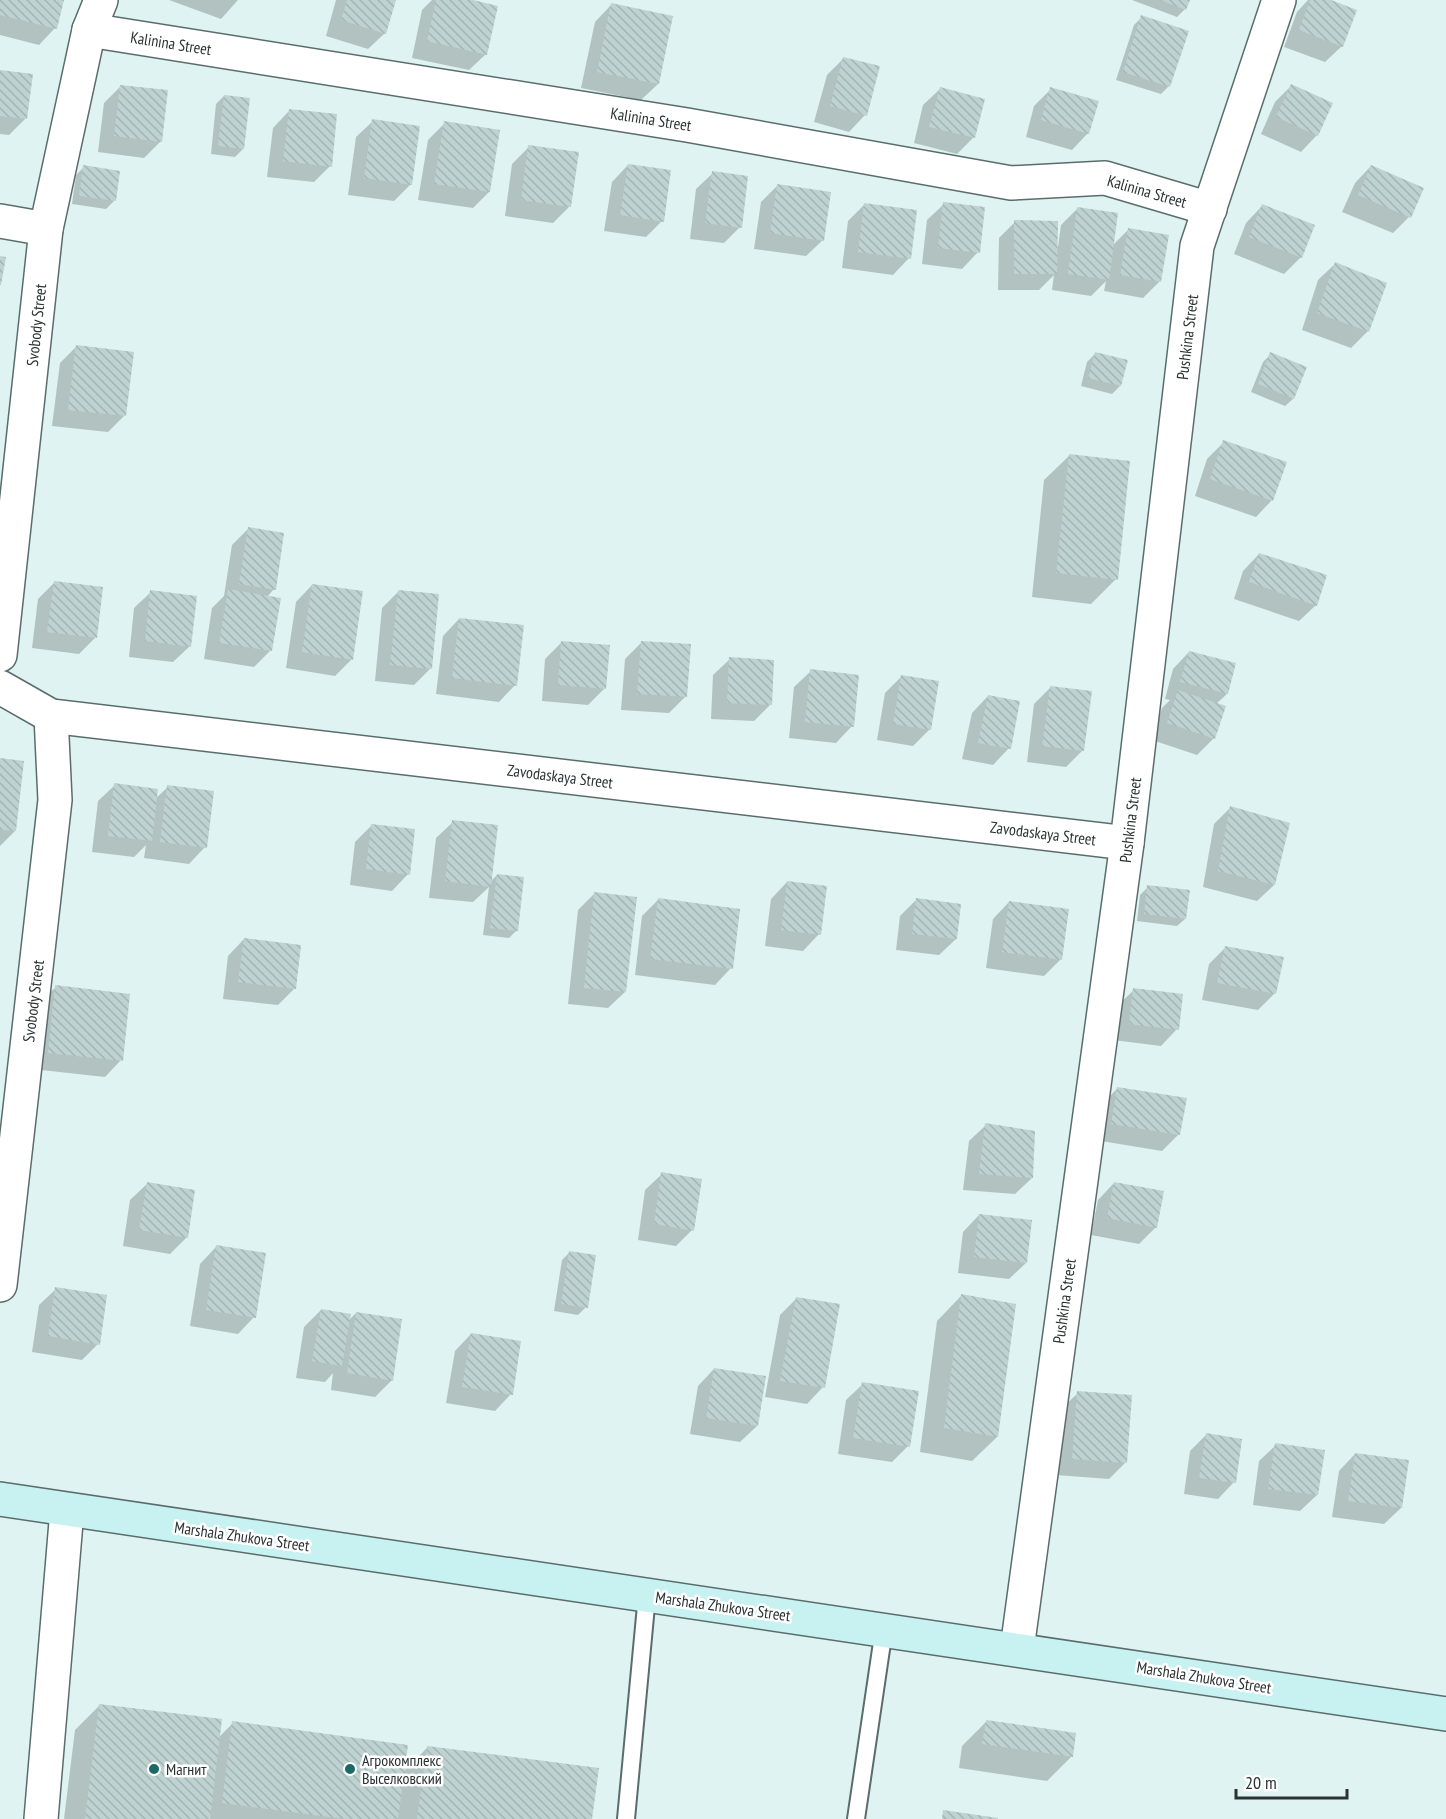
<svg xmlns="http://www.w3.org/2000/svg" width="1446" height="1819" font-family="'PT Sans Narrow',sans-serif">
  <style>
    .shadow { fill: #0003 }
    .building { fill: url(#building-back-hatch) }
    .lines { fill: none; stroke-linecap: round; stroke-linejoin: round }
    .service-casing { stroke: #5a6d6c; stroke-width: 20 }
    .minor-casing { stroke: #5a6d6c; stroke-width: 36 }
    .secondary-casing { stroke: #5a6d6c; stroke-width: 36 }
    .service { stroke: #fff; stroke-width: 16 }
    .minor { stroke: #fff; stroke-width: 33 }
    .secondary { stroke: #c7f2f1; stroke-width: 33 }
    .poi-dot { fill: #1b6865; stroke: #fff; stroke-width: 2 }
    .labels { text-anchor: middle; dominant-baseline: central; stroke-width: 5; stroke-linejoin: round; paint-order: stroke }
    .street-label { font-size: 16px; fill: #2a3232; stroke: #fff }
    .poi-label { font-size: 16px; fill: #2a3232; stroke: #fff; text-anchor: start }
  </style>
  <defs>
    <pattern id="building-back-hatch" width="6" height="6" patternUnits="userSpaceOnUse" patternTransform="scale(1.5)"><rect width="6" height="6" fill="#bed2d1"/><path d="M-1 5l2 2M0 0l6 6M5-1l2 2" fill="none" stroke="#a3b5b4"/></pattern>
  </defs>
  <rect width="100%" height="100%" fill="#def3f2"/>
  <g class="shadow">
    <polygon points="0,0 62,0 55,28 39,45 0,35"/>
    <polygon points="169,0 238,0 221,19"/>
    <polygon points="336,0 394,0 385,33 368,49 326,36"/>
    <polygon points="432,0 467,0 486,54 469,70 412,58 422,10"/>
    <polygon points="1132,0 1188,0 1185,9 1177,17"/>
    <polygon points="1308,0 1326,0 1342,46 1325,62 1284,47 1297,12"/>
    <polygon points="611,5 658,84 641,100 581,88 595,22"/>
    <polygon points="1142,17 1169,86 1161,94 1116,80 1134,25"/>
    <polygon points="844,58 865,115 849,132 814,122 827,75"/>
    <polygon points="0,72 26,118 9,135 0,134"/>
    <polygon points="121,86 161,141 144,158 98,152 104,103"/>
    <polygon points="1291,86 1317,135 1301,152 1261,134 1275,102"/>
    <polygon points="940,89 973,138 957,154 914,143 923,105"/>
    <polygon points="1051,89 1088,133 1072,150 1026,137 1034,106"/>
    <polygon points="224,96 243,149 235,157 211,154 216,104"/>
    <polygon points="289,111 330,166 314,182 267,177 273,128"/>
    <polygon points="373,121 411,184 394,201 348,195 356,137"/>
    <polygon points="445,123 489,192 473,208 418,200 428,140"/>
    <polygon points="529,147 570,206 553,223 505,216 512,164"/>
    <polygon points="628,165 662,221 646,237 604,231 612,182"/>
    <polygon points="1371,166 1409,217 1393,233 1342,212 1355,183"/>
    <polygon points="84,167 114,201 106,209 72,204 76,175"/>
    <polygon points="713,173 740,227 724,243 690,239 696,189"/>
    <polygon points="777,186 823,240 806,256 754,249 761,202"/>
    <polygon points="944,204 978,252 962,269 922,264 927,220"/>
    <polygon points="864,205 909,258 893,275 842,268 848,221"/>
    <polygon points="1262,206 1301,257 1284,274 1234,254 1246,223"/>
    <polygon points="1078,208 1112,246 1129,229 1160,281 1143,298 1104,291 1106,281 1091,296 1052,290 1054,275 1039,290 998,290 999,238 1015,222 1058,247 1061,225"/>
    <polygon points="1335,264 1368,331 1351,348 1302,330 1318,280"/>
    <polygon points="76,347 124,416 108,432 52,426 60,363"/>
    <polygon points="1095,354 1120,386 1112,394 1081,386 1087,362"/>
    <polygon points="1271,354 1293,399 1285,406 1251,392 1263,362"/>
    <polygon points="1224,442 1272,500 1256,517 1195,496 1207,459"/>
    <polygon points="1069,456 1116,579 1091,604 1032,597 1044,480"/>
    <polygon points="248,529 274,589 267,597 271,650 254,667 204,659 212,608 224,596 232,545"/>
    <polygon points="1259,554 1316,605 1299,621 1234,599 1243,571"/>
    <polygon points="55,582 95,638 79,654 32,648 38,599"/>
    <polygon points="312,585 352,659 335,676 286,668 296,602"/>
    <polygon points="399,591 430,669 414,685 375,681 382,608"/>
    <polygon points="151,592 190,646 173,662 129,657 134,608"/>
    <polygon points="459,619 515,685 499,702 436,694 443,636"/>
    <polygon points="562,642 605,688 588,705 542,701 545,659"/>
    <polygon points="642,642 686,696 669,713 621,710 625,659"/>
    <polygon points="1189,652 1227,694 1216,704 1214,738 1197,755 1152,740 1162,708 1170,700 1165,699 1173,669"/>
    <polygon points="730,659 770,705 754,721 711,719 713,675"/>
    <polygon points="811,671 852,726 836,743 789,738 794,687"/>
    <polygon points="901,677 930,729 913,746 877,740 885,693"/>
    <polygon points="1051,687 1083,750 1066,767 1027,762 1034,704"/>
    <polygon points="988,696 1009,748 993,765 962,759 972,713"/>
    <polygon points="0,760 15,831 0,846"/>
    <polygon points="115,785 155,799 168,787 205,847 189,864 144,858 146,845 134,857 92,852 98,801"/>
    <polygon points="1230,808 1274,885 1257,901 1203,887 1214,824"/>
    <polygon points="453,822 490,882 497,875 517,930 509,938 483,935 489,887 473,902 429,898 436,838"/>
    <polygon points="372,825 408,874 392,891 350,885 355,842"/>
    <polygon points="787,882 819,934 803,951 765,946 771,899"/>
    <polygon points="1148,887 1185,919 1177,926 1137,921 1140,895"/>
    <polygon points="595,893 625,992 608,1008 568,1004 578,910"/>
    <polygon points="658,900 731,968 715,985 635,975 642,916"/>
    <polygon points="916,900 956,939 939,955 896,950 900,916"/>
    <polygon points="1009,902 1061,959 1044,976 986,968 993,919"/>
    <polygon points="244,939 294,989 278,1005 223,999 228,956"/>
    <polygon points="1225,948 1275,993 1258,1010 1202,1000 1209,964"/>
    <polygon points="56,987 121,1060 105,1077 32,1069 39,1003"/>
    <polygon points="1134,990 1177,1029 1161,1046 1113,1040 1117,1006"/>
    <polygon points="1118,1088 1179,1134 1162,1151 1095,1140 1101,1105"/>
    <polygon points="986,1125 1032,1178 1015,1194 963,1190 969,1141"/>
    <polygon points="662,1174 692,1230 676,1246 638,1240 645,1190"/>
    <polygon points="1114,1183 1156,1227 1139,1244 1091,1235 1098,1200"/>
    <polygon points="147,1184 187,1237 170,1254 123,1246 130,1200"/>
    <polygon points="979,1215 1026,1263 1009,1279 958,1273 963,1232"/>
    <polygon points="216,1247 254,1317 238,1334 190,1326 200,1264"/>
    <polygon points="570,1252 586,1307 578,1315 554,1311 562,1260"/>
    <polygon points="56,1289 98,1344 82,1360 32,1352 39,1305"/>
    <polygon points="961,1296 997,1437 972,1461 920,1452 937,1321"/>
    <polygon points="796,1299 823,1387 807,1404 765,1397 780,1315"/>
    <polygon points="321,1310 348,1321 356,1313 392,1380 375,1397 331,1390 333,1373 325,1382 296,1378 304,1327"/>
    <polygon points="471,1334 511,1394 495,1411 446,1403 455,1351"/>
    <polygon points="714,1369 757,1426 740,1442 690,1434 698,1386"/>
    <polygon points="863,1384 908,1446 892,1462 838,1454 846,1400"/>
    <polygon points="1078,1393 1125,1463 1109,1479 1056,1475 1061,1409"/>
    <polygon points="1206,1435 1234,1482 1218,1499 1184,1494 1190,1451"/>
    <polygon points="1276,1445 1317,1495 1300,1511 1253,1505 1259,1461"/>
    <polygon points="1355,1454 1401,1508 1384,1524 1332,1517 1339,1471"/>
    <polygon points="99,1706 219,1737 233,1723 403,1772 428,1747 591,1819 64,1819 75,1730"/>
    <polygon points="986,1722 1072,1756 1047,1781 959,1768 962,1746"/>
  </g>
  <g class="building">
    <polygon points="0,0 64,0 57,29 0,15"/>
    <polygon points="347,0 396,0 386,34 341,20"/>
    <polygon points="436,0 473,0 498,6 487,55 427,41"/>
    <polygon points="1160,0 1190,0 1186,10"/>
    <polygon points="1310,0 1331,0 1357,10 1343,47 1299,30"/>
    <polygon points="611,3 673,16 659,84 597,72"/>
    <polygon points="1141,15 1189,31 1170,87 1123,72"/>
    <polygon points="843,57 880,66 867,116 830,106"/>
    <polygon points="0,70 33,74 27,119 0,116"/>
    <polygon points="1291,84 1333,103 1318,136 1276,117"/>
    <polygon points="120,85 168,90 162,142 114,136"/>
    <polygon points="940,87 985,99 975,138 929,127"/>
    <polygon points="1050,87 1099,101 1089,134 1041,120"/>
    <polygon points="224,95 250,98 244,149 218,146"/>
    <polygon points="289,109 337,114 332,167 283,161"/>
    <polygon points="372,119 420,126 412,185 364,178"/>
    <polygon points="444,121 500,130 490,192 434,184"/>
    <polygon points="528,145 579,152 571,207 521,200"/>
    <polygon points="628,164 671,170 664,222 620,215"/>
    <polygon points="83,165 120,171 116,201 79,196"/>
    <polygon points="1371,165 1424,188 1411,218 1358,195"/>
    <polygon points="712,171 748,176 742,228 705,223"/>
    <polygon points="777,184 831,192 824,241 770,233"/>
    <polygon points="943,202 985,207 980,253 938,248"/>
    <polygon points="864,203 917,210 911,259 858,252"/>
    <polygon points="1262,204 1315,225 1302,258 1249,237"/>
    <polygon points="1077,207 1118,213 1109,280 1068,274"/>
    <polygon points="1014,220 1058,221 1057,274 1014,274"/>
    <polygon points="1128,228 1169,235 1161,282 1120,275"/>
    <polygon points="0,256 6,257 1,285 0,285"/>
    <polygon points="1335,262 1387,283 1369,332 1317,313"/>
    <polygon points="76,345 134,352 126,416 68,410"/>
    <polygon points="1095,352 1128,360 1121,386 1088,378"/>
    <polygon points="1270,352 1307,367 1294,399 1258,384"/>
    <polygon points="1223,440 1287,462 1273,501 1210,479"/>
    <polygon points="1069,454 1130,461 1118,580 1056,573"/>
    <polygon points="248,527 284,533 276,590 239,584"/>
    <polygon points="1259,553 1327,575 1317,606 1249,582"/>
    <polygon points="54,581 103,587 97,638 47,632"/>
    <polygon points="312,584 363,591 353,660 302,652"/>
    <polygon points="228,589 281,598 272,651 219,643"/>
    <polygon points="150,590 197,596 191,647 145,641"/>
    <polygon points="398,590 439,594 432,669 390,665"/>
    <polygon points="459,618 524,625 517,686 452,678"/>
    <polygon points="561,641 610,645 606,689 558,685"/>
    <polygon points="641,641 691,644 687,697 637,694"/>
    <polygon points="1189,651 1236,663 1228,694 1180,682"/>
    <polygon points="729,657 774,660 772,705 727,703"/>
    <polygon points="810,669 859,675 854,727 805,722"/>
    <polygon points="901,675 939,681 931,730 893,724"/>
    <polygon points="1050,686 1092,691 1084,751 1042,746"/>
    <polygon points="1178,690 1226,706 1215,739 1167,723"/>
    <polygon points="988,695 1020,701 1011,749 978,743"/>
    <polygon points="0,758 24,761 16,831 0,830"/>
    <polygon points="114,783 158,789 152,841 108,836"/>
    <polygon points="167,785 214,791 207,848 160,842"/>
    <polygon points="1230,806 1290,823 1275,885 1218,871"/>
    <polygon points="452,820 498,825 491,887 445,881"/>
    <polygon points="371,824 415,829 410,875 366,869"/>
    <polygon points="497,874 524,877 518,931 490,928"/>
    <polygon points="787,881 827,886 821,935 781,930"/>
    <polygon points="1147,885 1190,890 1186,919 1144,914"/>
    <polygon points="594,892 637,897 626,992 584,988"/>
    <polygon points="658,898 740,909 733,969 650,959"/>
    <polygon points="916,898 961,904 957,939 912,934"/>
    <polygon points="1009,901 1069,909 1062,960 1002,952"/>
    <polygon points="244,938 301,945 296,989 238,982"/>
    <polygon points="1225,946 1284,957 1276,994 1217,983"/>
    <polygon points="55,985 130,994 123,1061 48,1053"/>
    <polygon points="1133,988 1183,994 1179,1030 1129,1024"/>
    <polygon points="1117,1087 1187,1098 1180,1135 1111,1124"/>
    <polygon points="985,1123 1035,1131 1033,1178 979,1174"/>
    <polygon points="661,1172 702,1179 694,1231 654,1224"/>
    <polygon points="147,1182 195,1190 188,1238 139,1230"/>
    <polygon points="1114,1182 1164,1191 1157,1228 1107,1218"/>
    <polygon points="979,1214 1032,1220 1027,1263 974,1257"/>
    <polygon points="216,1245 266,1253 256,1318 206,1310"/>
    <polygon points="569,1251 596,1255 588,1308 561,1304"/>
    <polygon points="55,1287 107,1295 100,1345 48,1336"/>
    <polygon points="961,1294 1016,1304 998,1437 944,1428"/>
    <polygon points="796,1297 840,1304 825,1388 780,1381"/>
    <polygon points="321,1309 351,1314 342,1366 312,1361"/>
    <polygon points="356,1312 402,1319 393,1381 347,1373"/>
    <polygon points="471,1333 521,1341 513,1395 462,1387"/>
    <polygon points="714,1368 766,1376 758,1426 706,1418"/>
    <polygon points="862,1382 919,1391 910,1447 853,1438"/>
    <polygon points="1077,1391 1132,1395 1127,1463 1072,1459"/>
    <polygon points="1206,1433 1242,1439 1236,1483 1199,1478"/>
    <polygon points="1275,1443 1325,1450 1318,1495 1268,1489"/>
    <polygon points="1355,1453 1409,1460 1402,1508 1348,1501"/>
    <polygon points="99,1704 222,1719 210,1819 85,1819"/>
    <polygon points="986,1720 1076,1733 1073,1757 982,1744"/>
    <polygon points="232,1721 408,1745 398,1819 344,1819 222,1803"/>
    <polygon points="427,1746 599,1768 592,1819 417,1819"/>
    <polygon points="943,1810 998,1818 998,1819 942,1819"/>
  </g>
  <g class="lines">
    <g class="service-casing">
      <g id="service">
        <polyline points="626,1819 647,1595"/>
        <polyline points="856,1819 884,1629"/>
      </g>
    </g>
    <g class="minor-casing">
      <g id="minor">
        <polyline points="89,30 687,125 1011,183 1105,178 1210,209"/>
        <polyline points="0,221 46,229"/>
        <polyline points="0,655 46,229 89,30 101,0"/>
        <polyline points="0,687 51,716 1127,843"/>
        <polyline points="0,1285 55,800 51,716"/>
        <polyline points="1017,1649 1127,843 1197,246 1279,0"/>
        <polyline points="41,1819 67,1510"/>
      </g>
    </g>
    <g class="secondary-casing">
      <polyline id="secondary" points="0,1499 1446,1714"/>
    </g>
    <use href="#service" class="service"/>
    <use href="#minor" class="minor"/>
    <use href="#secondary" class="secondary"/>
  </g>
  <g class="poi-dot">
    <circle cx="154" cy="1769" r="6"/>
    <circle cx="350" cy="1769" r="6"/>
  </g>
  <g class="labels">
    <g class="street-label">
      <text transform="translate(171 43) rotate(9)">Kalinina Street</text>
      <text transform="translate(651 119) rotate(9)">Kalinina Street</text>
      <text transform="translate(1147 191) rotate(16)">Kalinina Street</text>
      <text transform="translate(36 325) rotate(-84)">Svobody Street</text>
      <text transform="translate(1187 337) rotate(-83)">Pushkina Street</text>
      <text transform="translate(560 776) rotate(7)">Zavodaskaya Street</text>
      <text transform="translate(1130 820) rotate(-83)">Pushkina Street</text>
      <text transform="translate(1043 833) rotate(7)">Zavodaskaya Street</text>
      <text transform="translate(33 1001) rotate(-83)">Svobody Street</text>
      <text transform="translate(1064 1301) rotate(-82)">Pushkina Street</text>
      <text transform="translate(242 1536) rotate(8)">Marshala Zhukova Street</text>
      <text transform="translate(723 1606) rotate(8)">Marshala Zhukova Street</text>
      <text transform="translate(1204 1677) rotate(9)">Marshala Zhukova Street</text>
    </g>
    <g class="poi-label">
      <text x="362" y="1760">Агрокомплекс<tspan x="362" dy="18">Выселковский</tspan></text>
      <text x="166" y="1769">Магнит</text>
    </g>
  </g>
  <path d="M1236 1789v9h111v-9" fill="none" stroke="#2a3232" stroke-width="3"/>
  <text x="1245" y="1789" font-size="18" fill="#2a3232" stroke="#ffffff" stroke-width="4.5" paint-order="stroke">20 m</text>
</svg>
